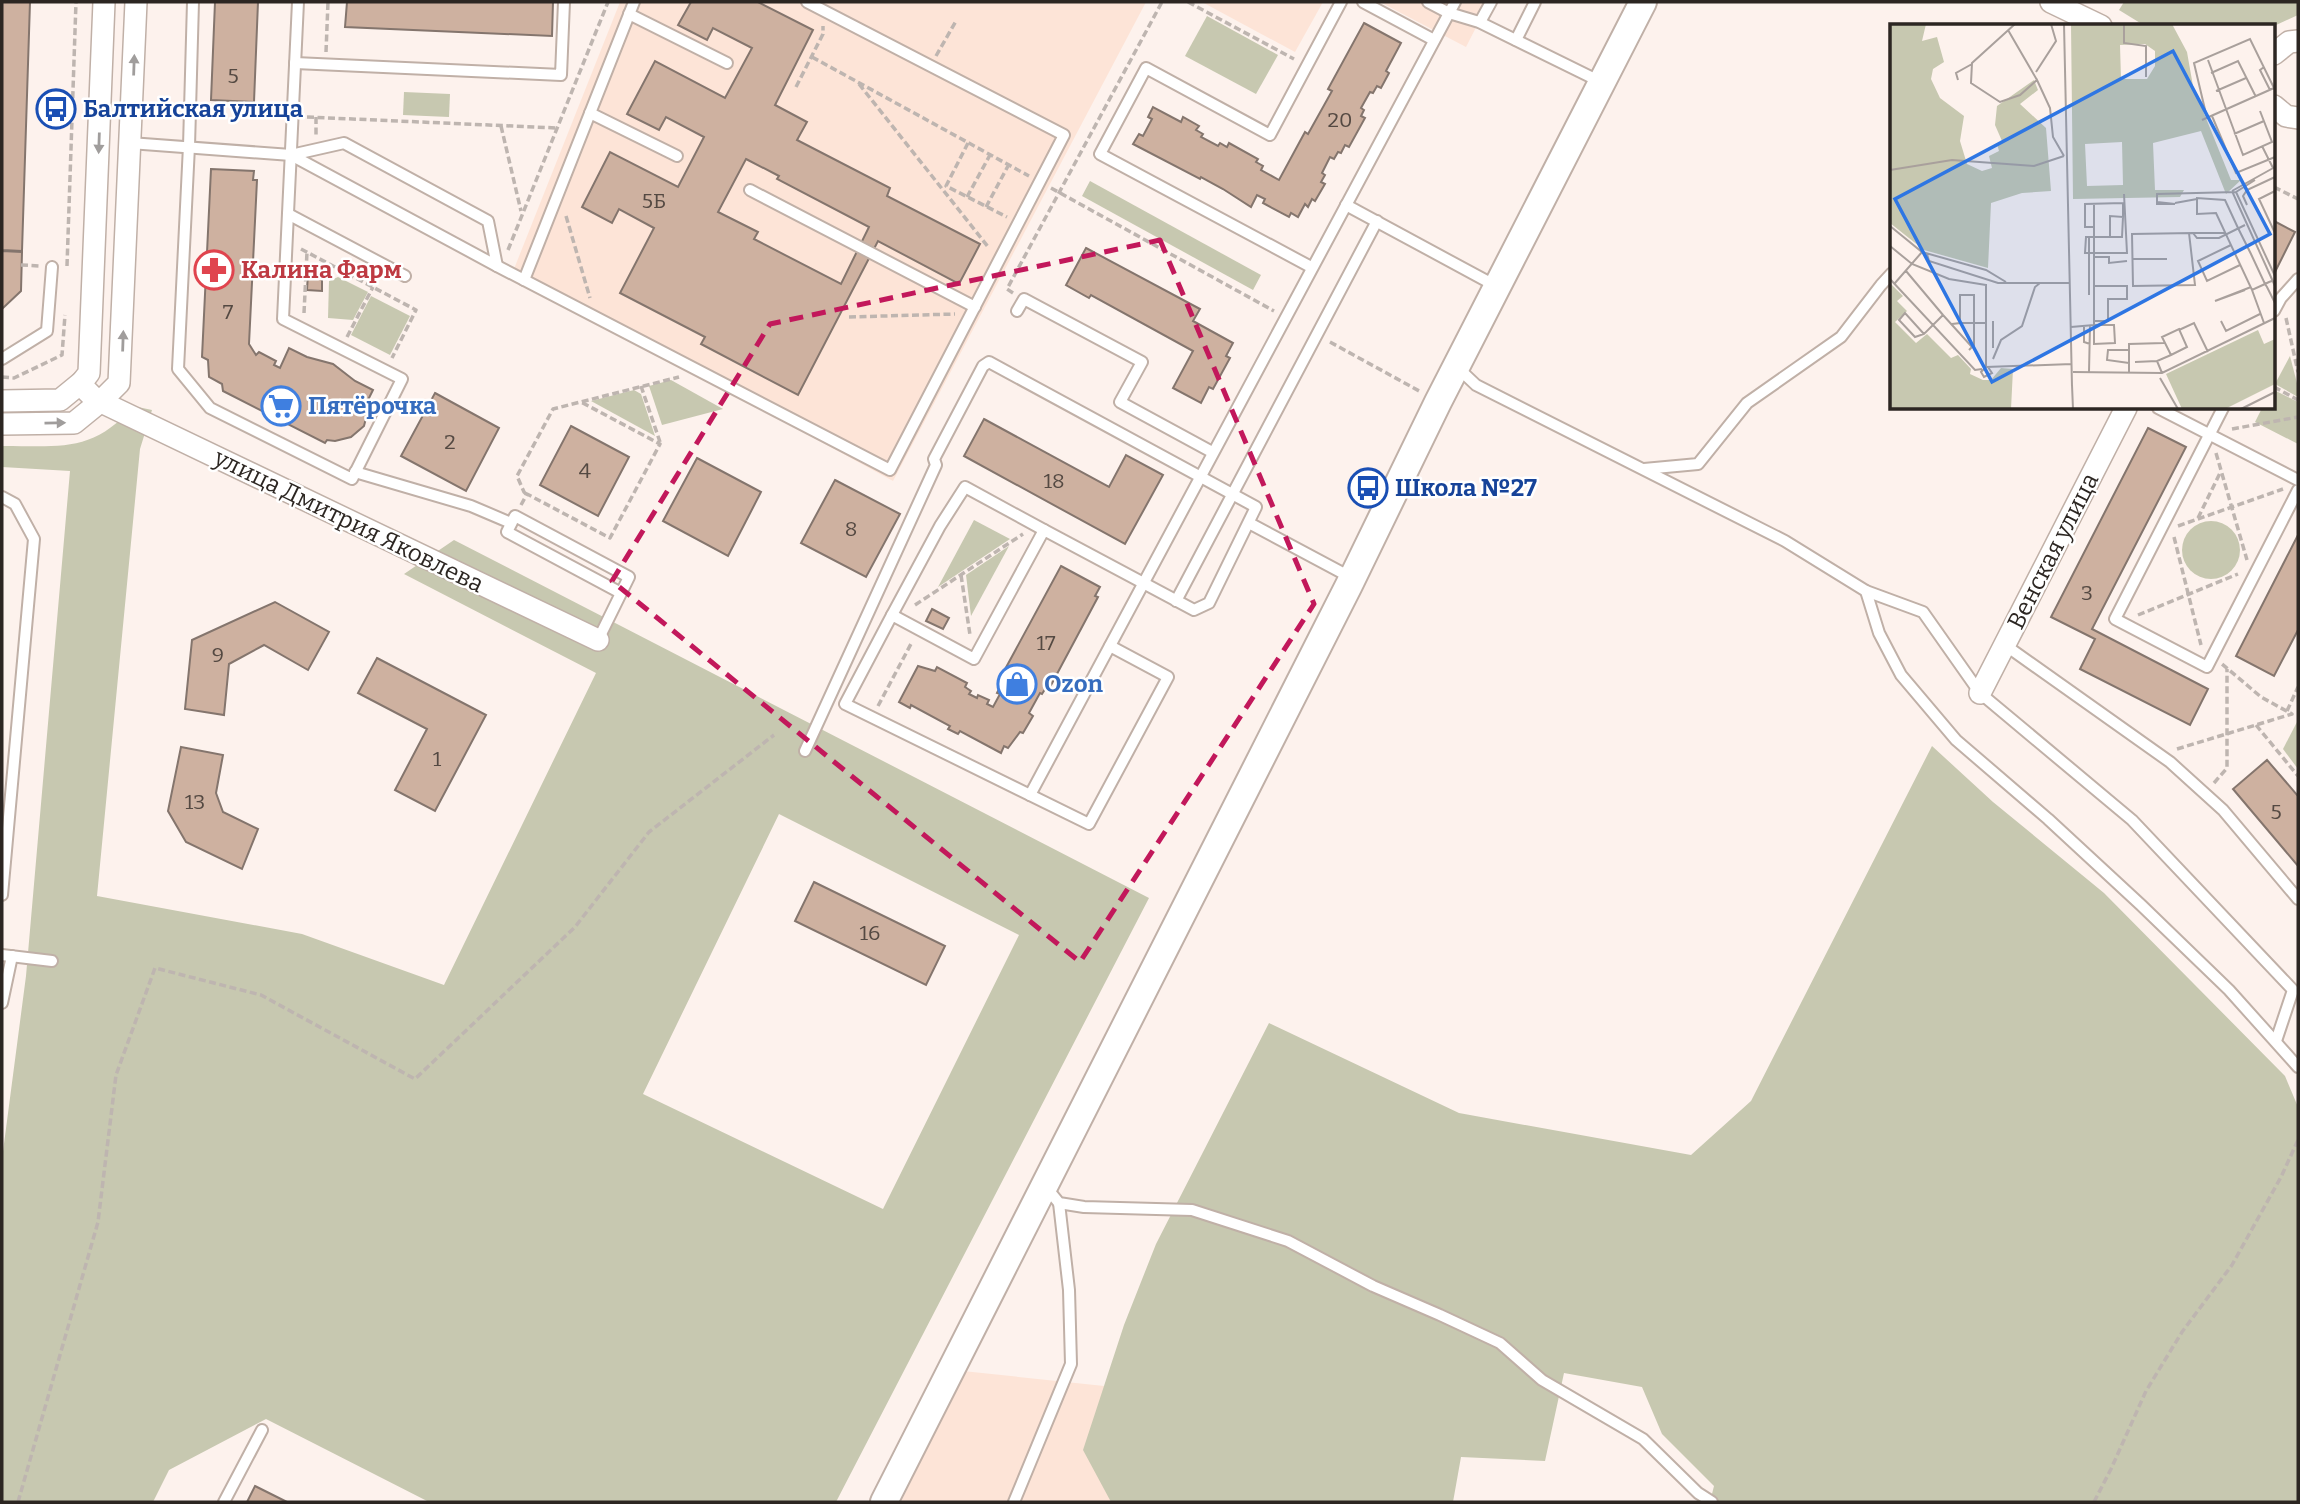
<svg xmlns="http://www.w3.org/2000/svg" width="2300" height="1504" font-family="Bitter,serif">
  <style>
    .built { fill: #fde4d7 }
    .green { fill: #c7c8b0; fill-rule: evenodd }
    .building { fill: #ceb1a0; stroke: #84756d; stroke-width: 2; fill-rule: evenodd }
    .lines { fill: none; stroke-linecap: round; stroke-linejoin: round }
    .service-casing { stroke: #c0b0a7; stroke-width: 14 }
    .minor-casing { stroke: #c0b0a7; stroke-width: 24 }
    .tertiary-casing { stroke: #c0b0a7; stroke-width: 30 }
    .path { stroke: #beb5b0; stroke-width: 3.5; stroke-dasharray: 7 3.5; stroke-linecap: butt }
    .service { stroke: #fff; stroke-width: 10 }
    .minor { stroke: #fff; stroke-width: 21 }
    .tertiary { stroke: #fff; stroke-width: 26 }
    .oneway { fill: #a09d9c }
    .marked { fill: none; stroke: #c2185b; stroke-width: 5; stroke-dasharray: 14 9; stroke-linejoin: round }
    .labels { text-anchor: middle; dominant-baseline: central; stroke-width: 5; stroke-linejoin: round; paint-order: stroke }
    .number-label { font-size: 21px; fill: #544942 }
    .transit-label { font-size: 24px; font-weight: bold; fill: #164399; stroke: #fff; text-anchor: start }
    .health-label { font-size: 24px; font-weight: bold; fill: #be3a42; stroke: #fff; text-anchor: start }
    .shop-label { font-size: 24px; font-weight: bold; fill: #366cbe; stroke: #fff; text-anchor: start }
    .street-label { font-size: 24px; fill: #2c2622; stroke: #fff }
    .inset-road { fill: none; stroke: #a9a09c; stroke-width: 2 }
    .view { fill: #2e76e3; fill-opacity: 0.15; stroke: #2e76e3; stroke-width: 3.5 }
    .inset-edge { fill: none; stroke: #2c2622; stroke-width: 3.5 }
  </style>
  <rect width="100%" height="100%" fill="#fdf2ed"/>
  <g class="built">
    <polygon points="620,2 1146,2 893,481 512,274"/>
    <polygon points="1202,2 1323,2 1295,52"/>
    <polygon points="1380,2 1489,2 1466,47"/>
    <polygon points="1408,1360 1394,1502 901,1502 963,1371 1104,1386"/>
  </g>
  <g class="green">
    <polygon points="2124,2 2298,2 2298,15 2274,26 2145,26 2119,10"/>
    <polygon points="1207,16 1278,55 1256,94 1185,56"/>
    <polygon points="404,92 450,94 449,117 403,115"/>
    <polygon points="1090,181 1261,275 1253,290 1082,196"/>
    <polygon points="338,277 368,292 353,320 328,318 329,281"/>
    <polygon points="371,296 410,316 390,355 351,335"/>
    <polygon points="2290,356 2298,387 2298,397 2275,384"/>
    <polygon points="671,380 723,409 662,425 649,386"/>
    <polygon points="634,390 641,394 655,436 591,401"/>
    <polygon points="2274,390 2298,402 2298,444 2255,422 2262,408 2274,408"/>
    <path d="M133 406 152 410 140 449 97 896 302 934 444 985 596 673 404 574 454 540 1149 898 836 1502H429L266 1419 169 1470 153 1502H2V1159L26 976 70 471 2 467 3 446C58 446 94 453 133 406ZM779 814 1019 935 883 1209 643 1094Z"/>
    <polygon points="974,520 1010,539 938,587"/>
    <circle cx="2211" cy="550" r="29"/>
    <polygon points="1009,546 971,616 966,575"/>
    <polygon points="2297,722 2298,722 2298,769 2283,749"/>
    <polygon points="1932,746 1993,802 2104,893 2285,1076 2298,1107 2298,1502 1710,1502 1714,1486 1662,1434 1642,1387 1564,1373 1545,1461 1461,1457 1453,1502 1111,1502 1083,1450 1124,1325 1156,1244 1269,1023 1459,1113 1691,1155 1751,1101"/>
  </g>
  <g class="building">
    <polygon points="2,2 30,2 22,251 2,250"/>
    <polygon points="215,2 258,2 254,102 211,100"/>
    <polygon points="347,2 553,2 552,36 345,27"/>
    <path d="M691 2H758L813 30 775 105 807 122 797 140 890 188 887 196 980 244 959 284 878 241 798 395 701 344 705 337 620 293 654 228 619 209 612 223 582 207 610 152 678 187 704 137 666 117 659 130 627 114 655 61 725 98 752 48 713 28 707 40 678 25ZM746 159 779 176 777 179 869 227 841 284 754 239 758 232 718 212Z"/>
    <polygon points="1364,23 1401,43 1386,71 1389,73 1381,88 1377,86 1373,93 1370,92 1361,108 1364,110 1361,116 1365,118 1349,147 1345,145 1341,153 1338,152 1334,159 1330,157 1322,173 1325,175 1321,182 1325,184 1315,201 1312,199 1308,207 1305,204 1298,217 1291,213 1289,217 1263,203 1265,199 1257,195 1251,207 1223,189 1201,177 1200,179 1133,144 1139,134 1143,136 1152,119 1148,117 1153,107 1181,122 1183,117 1199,126 1196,130 1203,134 1201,137 1218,146 1220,143 1227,147 1229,143 1258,159 1256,162 1263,166 1261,170 1279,180 1305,132 1308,134 1332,91 1328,89"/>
    <polygon points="211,169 254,171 253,180 257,180 249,344 256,355 259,352 276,361 274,365 280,368 289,348 307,357 333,364 355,381 373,390 367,402 368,410 364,426 351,437 335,441 327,440 325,443 223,391 222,384 209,377 208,360 202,357"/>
    <polygon points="2274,221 2295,232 2274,274"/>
    <polygon points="1086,248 1200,309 1193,321 1233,343 1226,356 1230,358 1213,389 1209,387 1201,403 1173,388 1193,351 1091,295 1089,298 1066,285"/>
    <polygon points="2,251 22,252 21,291 2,309"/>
    <polygon points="308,273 322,273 322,291 307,290"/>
    <polygon points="435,393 499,428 466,491 401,456"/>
    <polygon points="984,419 1109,487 1126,455 1163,475 1125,544 964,456"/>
    <polygon points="571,426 629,457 598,516 540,485"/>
    <polygon points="2148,428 2186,447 2092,629 2208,689 2190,725 2080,669 2095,639 2051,617"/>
    <polygon points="697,458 761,492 728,556 663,521"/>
    <polygon points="835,480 900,514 866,577 801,543"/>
    <polygon points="2298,535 2298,630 2274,676 2236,656"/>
    <polygon points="1061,566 1100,587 1095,596 1098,597 1050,687 1047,686 1042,694 1040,693 1029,713 1033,716 1023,733 1020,732 1008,748 1004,746 1001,753 960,731 958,734 948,729 950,726 911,705 910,708 899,702 918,666 935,671 937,667 967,683 965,687 971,691 969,694 977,698 978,695 989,700 987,704 993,707 1000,694 997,693 1006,675 1003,673"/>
    <polygon points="275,602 329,632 308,670 264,645 229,664 224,715 185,709 192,640"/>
    <polygon points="932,609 949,618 943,629 926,621"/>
    <polygon points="377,658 486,715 435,811 395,790 427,729 358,693"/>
    <polygon points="181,747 223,755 216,793 223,812 258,829 242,869 186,842 168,811"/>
    <polygon points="2267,760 2298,796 2298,866 2233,789"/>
    <polygon points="814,882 945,946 926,985 795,921"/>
    <polygon points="255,1486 287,1502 247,1502"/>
  </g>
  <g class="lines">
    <g class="service-casing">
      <g id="service">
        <polyline points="193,2 189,146 178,369 210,408 352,479 402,379 283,319 298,2"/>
        <polyline points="1363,2 1434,40"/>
        <polyline points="1428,2 1449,13 1479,22 1601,82"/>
        <polyline points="629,14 727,63"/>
        <polyline points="1480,22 1491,2"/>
        <polyline points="1516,40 1535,2"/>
        <polyline points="295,63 561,75 564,2"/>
        <polyline points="590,113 677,156"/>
        <polyline points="130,143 291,155 344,143 488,221 497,266"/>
        <polyline points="291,155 497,266 890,470 1064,135 807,2"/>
        <polyline points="750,190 975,307"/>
        <polyline points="1346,205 1496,286"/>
        <polyline points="288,214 405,276"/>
        <polyline points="1311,267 1100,154 1146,68 1270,135 1341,2"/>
        <polyline points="524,280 634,2"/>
        <polyline points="1017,311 1024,299 1142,362 1120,402 1212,452"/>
        <polyline points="2274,311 2281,298 2298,279"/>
        <polyline points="2,359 47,331 52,267"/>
        <polyline points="1457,367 1476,385 1785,541 1866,591 1923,612 1980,693 2132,820 2293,990 2276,1041"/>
        <polyline points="2158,408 2298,480"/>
        <polyline points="2223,408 2115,619 2207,667 2298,490"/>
        <polyline points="1644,469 1698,464 1747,403 1841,337 1881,285 1892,273"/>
        <polyline points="355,472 471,506 511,523"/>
        <polyline points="2,497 15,504 34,539 2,895"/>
        <polyline points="1249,523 1352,578"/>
        <polyline points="1866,591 1879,633 1901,675 1956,740 2048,819 2141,905 2229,990 2298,1067"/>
        <polyline points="1176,601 1377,221"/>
        <polyline points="892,615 940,526 965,487 1044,530"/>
        <polyline points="598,640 629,577 515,516 507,532 621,593"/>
        <polyline points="2005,645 2170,762 2223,810 2298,899"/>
        <polyline points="805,751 936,465 934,459 983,366 989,362 1256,507 1209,603 1194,610 1044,530 974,659 892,615 845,704 1089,824 1168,677 1110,646"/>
        <polyline points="1030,795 1455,2"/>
        <polyline points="2,955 52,961"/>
        <polyline points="2,1003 12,956"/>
        <polyline points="1046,1187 1059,1203 1084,1207 1192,1210 1288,1241 1373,1286 1440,1315 1500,1343 1542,1380 1643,1439 1698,1493 1712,1502"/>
        <polyline points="224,1502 262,1430"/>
        <polyline points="1014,1502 1071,1364 1069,1290 1059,1203"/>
      </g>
    </g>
    <g class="minor-casing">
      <g id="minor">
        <polyline points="2051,2 2101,26"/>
        <polyline points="2274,54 2289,42 2298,41"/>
        <polyline points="2274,106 2286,116 2298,118"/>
        <polyline points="82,382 84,388 95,399 598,640"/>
        <polyline points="2,401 60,400 82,382 89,373 104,2"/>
        <polyline points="2,424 74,423 101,401 119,383 136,2"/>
        <polyline points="1980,693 2126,408"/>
      </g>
    </g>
    <g class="tertiary-casing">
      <polyline id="tertiary" points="884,1502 1349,585 1438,402 1643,2"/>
    </g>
    <g class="path">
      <polyline points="1188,2 1294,59"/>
      <polyline points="326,52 328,2"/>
      <polyline points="936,56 956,21"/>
      <polyline points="812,57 1029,176"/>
      <polyline points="859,84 989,248"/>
      <polyline points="796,87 823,34 823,26"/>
      <polyline points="307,117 557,128"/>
      <polyline points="316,117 316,136"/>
      <polyline points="501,126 521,211"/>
      <polyline points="968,143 946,186 1007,217"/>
      <polyline points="2274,187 2298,199"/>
      <polyline points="1051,188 1274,311"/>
      <polyline points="967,197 990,155"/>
      <polyline points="986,207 1008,166"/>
      <polyline points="566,216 590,298"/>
      <polyline points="301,249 416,310 392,358"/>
      <polyline points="508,250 608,2"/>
      <polyline points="21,265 40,266"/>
      <polyline points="67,266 76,2"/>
      <polyline points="1013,293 1007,289 1162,2"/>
      <polyline points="304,313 307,252"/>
      <polyline points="849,317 955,314"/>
      <polyline points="2286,318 2298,372"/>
      <polyline points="347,337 373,287"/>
      <polyline points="1330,342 1421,392"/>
      <polyline points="2,377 14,378 62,355 65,315"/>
      <polyline points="641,386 660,442"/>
      <polyline points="2274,387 2298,400"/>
      <polyline points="2232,429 2298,417"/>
      <polyline points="2216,453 2247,560"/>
      <polyline points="526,494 524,492 517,476 553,409 679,377"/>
      <polyline points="521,505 527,494 610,538 660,444 581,402"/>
      <polyline points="2198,518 2221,471"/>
      <polyline points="2178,526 2283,489"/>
      <polyline points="2174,537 2201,645"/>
      <polyline points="961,575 970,635"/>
      <polyline points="915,605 1023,534"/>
      <polyline points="2138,615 2238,574"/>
      <polyline points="878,706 912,642"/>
      <polyline points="2287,711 2298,687"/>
      <polyline points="2256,725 2298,776"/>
      <polyline points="2177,749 2292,714 2261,697 2222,664"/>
      <polyline points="2214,783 2227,768 2227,669"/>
      <polyline points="18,1502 98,1222 116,1075 155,968 261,995 415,1079 575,927 649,832 774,735"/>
      <polyline points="2094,1502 2111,1469 2146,1391 2182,1332 2232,1265 2281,1177 2298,1140"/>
    </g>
    <use href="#service" class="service"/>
    <use href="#minor" class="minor"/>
    <use href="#tertiary" class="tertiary"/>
  </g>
  <defs><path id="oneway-solid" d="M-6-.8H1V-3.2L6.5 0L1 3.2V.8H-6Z" transform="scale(1.75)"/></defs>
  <g class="oneway">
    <use href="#oneway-solid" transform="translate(134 65) rotate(-88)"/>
    <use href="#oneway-solid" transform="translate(99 143) rotate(92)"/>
    <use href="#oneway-solid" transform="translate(123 341) rotate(-88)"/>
    <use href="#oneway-solid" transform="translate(55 423) rotate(-1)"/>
  </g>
  <path class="marked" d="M1160 240 1314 604 1080 962 612 581 770 324Z"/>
  <defs>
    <g id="bus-ring" transform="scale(2.0125)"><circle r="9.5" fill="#fff" stroke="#1a4fb4" stroke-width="1.5"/><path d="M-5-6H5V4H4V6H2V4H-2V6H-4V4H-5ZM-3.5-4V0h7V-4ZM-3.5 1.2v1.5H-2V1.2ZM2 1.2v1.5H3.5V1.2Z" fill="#1a4fb4"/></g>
    <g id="pharmacy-ring" transform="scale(2.0125)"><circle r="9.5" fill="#fff" stroke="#e0444e" stroke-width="1.5"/><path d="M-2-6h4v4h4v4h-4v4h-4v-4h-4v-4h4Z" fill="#e0444e"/></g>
    <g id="supermarket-ring" transform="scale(2.0125)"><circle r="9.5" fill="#fff" stroke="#3f7fe0" stroke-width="1.5"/><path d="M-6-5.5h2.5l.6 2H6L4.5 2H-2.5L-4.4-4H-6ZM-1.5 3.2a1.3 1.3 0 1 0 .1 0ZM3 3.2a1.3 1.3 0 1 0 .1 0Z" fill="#3f7fe0"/></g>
    <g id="shop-ring" transform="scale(2.0125)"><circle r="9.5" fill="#fff" stroke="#3f7fe0" stroke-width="1.5"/><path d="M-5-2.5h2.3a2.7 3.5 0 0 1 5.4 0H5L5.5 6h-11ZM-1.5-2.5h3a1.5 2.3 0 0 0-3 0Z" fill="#3f7fe0"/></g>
  </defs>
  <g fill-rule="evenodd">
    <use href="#bus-ring" x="56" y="109"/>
    <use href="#pharmacy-ring" x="214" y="270"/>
    <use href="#supermarket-ring" x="281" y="406"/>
    <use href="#bus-ring" x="1368" y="488"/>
    <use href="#shop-ring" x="1017" y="684"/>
  </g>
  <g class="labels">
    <g class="number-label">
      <text x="233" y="76">5</text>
      <text x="1340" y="120">20</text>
      <text x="654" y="201">5Б</text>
      <text x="228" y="312">7</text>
      <text x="450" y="442">2</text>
      <text x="585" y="471">4</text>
      <text x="1054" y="481">18</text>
      <text x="851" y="529">8</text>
      <text x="2087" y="593">3</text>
      <text x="1046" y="643">17</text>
      <text x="218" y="655">9</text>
      <text x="437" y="759">1</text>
      <text x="195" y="802">13</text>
      <text x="2276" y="812">5</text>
      <text x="870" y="933">16</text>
    </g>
    <g class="transit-label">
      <text x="83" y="109">Балтийская улица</text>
      <text x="1395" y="488">Школа №27</text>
    </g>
    <g class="health-label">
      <text x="241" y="270">Калина Фарм</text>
    </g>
    <g class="shop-label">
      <text x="308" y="406">Пятёрочка</text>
      <text x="1044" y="684">Ozon</text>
    </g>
    <g class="street-label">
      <text transform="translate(349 521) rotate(26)">улица Дмитрия Яковлева</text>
      <text transform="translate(2053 551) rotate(-63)">Венская улица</text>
    </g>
  </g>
  <g transform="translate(1890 24)">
    <rect width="385" height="385" fill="#fdf2ed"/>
    <path d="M0 0H36L32 17 47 13 54 38 43 45 41 55 50 74 74 92 70 117 77 140 92 147 102 144 99 132 109 127 107 120 112 117 105 101 107 82 144 56 148 66 130 80 156 104 161 167 132 169 101 179 98 244 34 226 0 199ZM181 0H282L297 28 303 62 341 156H351L336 170 311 107 263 119 265 166H294L290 173 183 175ZM255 20 265 27V42L257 55H231L230 21ZM232 118 233 161 197 162 195 120ZM0 259 13 272 7 277 17 287 5 298 26 319 37 310 61 334 68 331 81 345 80 350 93 356H101L111 344 123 345 121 385H0ZM368 306 374 320 385 315V360L335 385H292L276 350Z" fill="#c7c8b0" fill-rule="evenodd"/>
    <path class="inset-road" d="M125 0 82 39 81 59 110 78 130 71 147 56 160 84 163 113 174 132M174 0 182 362M234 0V19L256 22V53M118 6 147 56M318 36 353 131 382 118 370 87M374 43 370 46 380 66M146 48 166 17 161 0M321 49 348 37 366 73M68 56 66 49 82 40M326 67 356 54M322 92 346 149 385 133M317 94 304 39 360 15 385 66M312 96 384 64M344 110 374 97M372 122 383 144M0 146 62 136 144 142 174 132M342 167 385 262M342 167 385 143M385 167 369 175 385 209M346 168 385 252M346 168 365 156M267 178 285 180H267V170L346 168M285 179 307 175M357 181 353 172 357 166 385 153M0 202 32 228 96 246 116 258M204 203H195V180L233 179V193L220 192V213H196L195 229H237L234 170M299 209 305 261 243 262 242 210 303 209H335M303 209 307 214H329L355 201M199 213V271M220 213H232L233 193M341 221 308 237 317 257 350 241M0 222 22 240 59 255 96 261M37 230 39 237 108 259H180M204 233H219V239L237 237M242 235H277M16 247 53 291M0 255 85 346 92 345M382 257 379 258 375 260 362 266 326 189 307 190V174L335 176 348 204 361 230 375 260 377 263 385 279M5 259 32 228M355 266 325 277 361 263M362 266 374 299M103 297V324M204 297H218V275H237V262H204M331 297 336 307 370 290M70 299H96M62 300 70 299V271H84V324M194 302V318L200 320M181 303 204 301H224L225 319 204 320V180M289 306 304 299 318 328M34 310 15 289 9 296 25 313 34 310 53 291 82 323 79 326M238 326H218L217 336 239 339M103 335 111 316 132 302 145 263 150 259M245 338 267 337M96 343V260M98 343 102 349 94 353 91 348 96 343 182 340M183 348 272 349 385 294M199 348 200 302M239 348V320L274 319M272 349 267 337 281 331 297 323 289 305 272 313 281 331M270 354 288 385M182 361 183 385M351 385 385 368"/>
    <path class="view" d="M283 27 380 210 102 358 5 175Z"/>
    <rect width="385" height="385" class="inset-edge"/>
  </g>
  <rect width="2300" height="1504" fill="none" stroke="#2c2622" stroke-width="7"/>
</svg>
